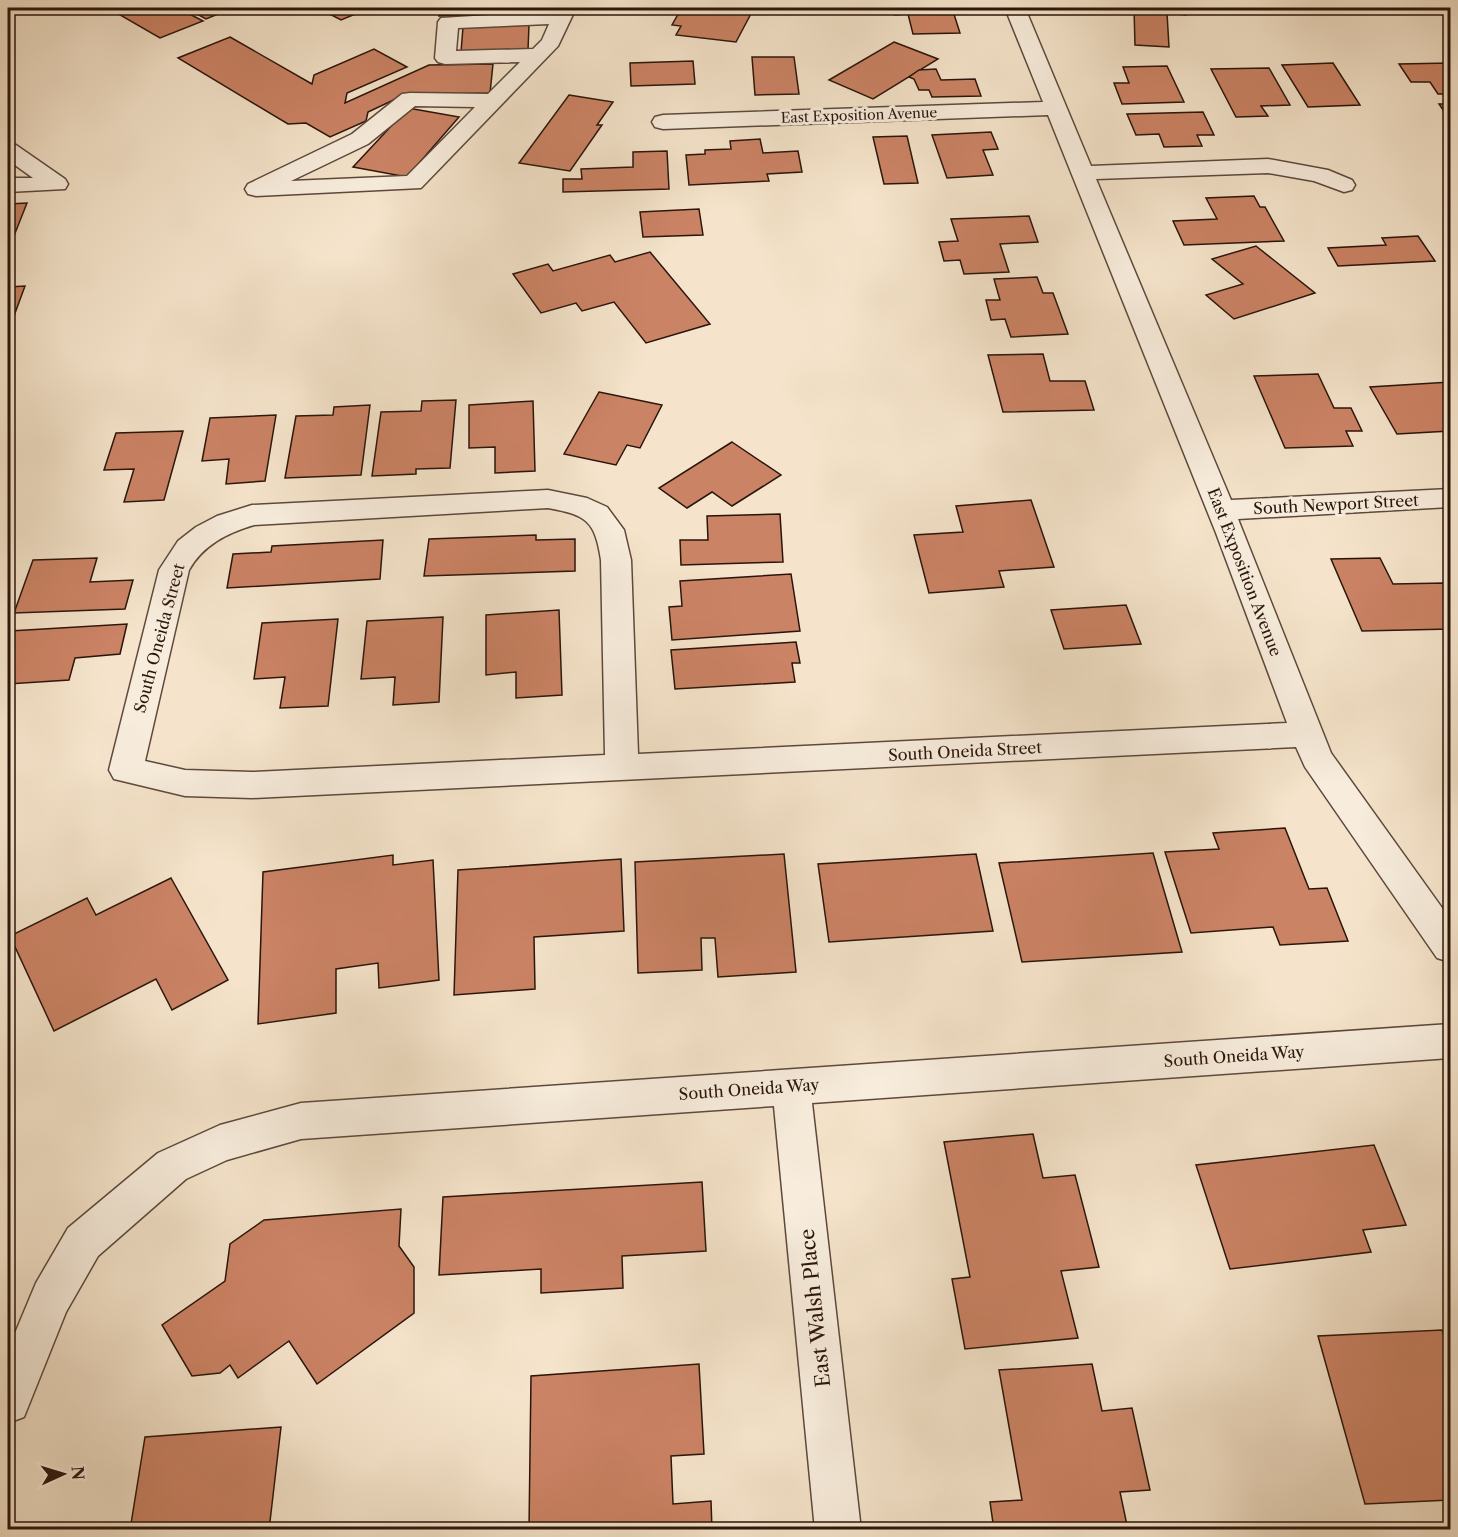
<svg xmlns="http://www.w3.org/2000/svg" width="1458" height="1537" font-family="'Libre Caslon Text',serif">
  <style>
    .building { fill: #cb8365; stroke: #2a150b; stroke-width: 1.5 }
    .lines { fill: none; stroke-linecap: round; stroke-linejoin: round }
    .minor-casing { stroke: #5d493b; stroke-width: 3 }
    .minor { fill: #f8eddd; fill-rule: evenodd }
    .labels { text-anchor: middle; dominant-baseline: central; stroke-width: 6; stroke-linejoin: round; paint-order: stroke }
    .far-street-label { font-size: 14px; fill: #2a150b; stroke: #f8eddd }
    .street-label { font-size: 16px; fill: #2a150b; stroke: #f8eddd }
    .near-street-label { font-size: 20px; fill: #2a150b; stroke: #f8eddd }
  </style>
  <rect width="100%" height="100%" fill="#f5e4cb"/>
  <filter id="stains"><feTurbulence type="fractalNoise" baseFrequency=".00333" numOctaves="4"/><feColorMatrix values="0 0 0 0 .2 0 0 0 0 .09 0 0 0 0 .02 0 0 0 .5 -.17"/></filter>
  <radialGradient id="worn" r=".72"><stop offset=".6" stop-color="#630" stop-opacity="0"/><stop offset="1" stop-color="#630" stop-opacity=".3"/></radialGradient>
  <g class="building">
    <polygon points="108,8 178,8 203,21 160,38"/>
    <polygon points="186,8 233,8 206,19"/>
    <polygon points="318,8 370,8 341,20"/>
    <polygon points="440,8 548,8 548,12 439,16"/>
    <polygon points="692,8 754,8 736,42 676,35 681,26 672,25 681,9 691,10"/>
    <polygon points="893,8 952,8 960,33 913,34 908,14 895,15"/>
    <polygon points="1134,8 1185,8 1186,15 1167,13 1169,47 1135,45"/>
    <polygon points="529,25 528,50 461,52 463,27"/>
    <polygon points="230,37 312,84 314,75 374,49 407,67 347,93 345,103 429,65 493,64 490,93 404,95 368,112 366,121 330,137 306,123 288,124 178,58"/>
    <polygon points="894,42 938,59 873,99 829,80"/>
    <polygon points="752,57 794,57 799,94 755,95"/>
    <polygon points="693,61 695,84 631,86 630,63"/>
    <polygon points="1333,63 1360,105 1308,107 1282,65"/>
    <polygon points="1450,63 1450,94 1438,94 1430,82 1411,82 1399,64"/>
    <polygon points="1167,66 1184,102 1122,104 1114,83 1129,83 1123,67"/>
    <polygon points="1269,68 1290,105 1261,106 1268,116 1236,117 1211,69"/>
    <polygon points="936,69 941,80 975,79 981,96 932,97 929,90 919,90 914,79 909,77 919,70"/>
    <polygon points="569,95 613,102 597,125 602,125 570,171 519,163"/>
    <polygon points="1439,104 1450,104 1450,120"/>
    <polygon points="408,108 459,117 407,177 353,167"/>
    <polygon points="1203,112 1214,135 1197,135 1202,146 1164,147 1159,134 1136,135 1127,114"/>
    <polygon points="991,132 998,149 983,150 993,175 947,178 932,135"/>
    <polygon points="907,136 918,183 884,184 873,137"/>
    <polygon points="760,139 763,153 798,151 802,172 767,174 769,181 689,185 686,155 705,154 705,150 731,149 730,141"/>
    <polygon points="667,151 669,189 563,192 563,179 582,179 581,169 633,167 633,152"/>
    <polygon points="1254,196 1260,207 1265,207 1284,241 1184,245 1173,221 1217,219 1206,198"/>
    <polygon points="27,203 8,251 8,204"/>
    <polygon points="699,209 703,235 643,237 640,212"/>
    <polygon points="1029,216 1038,242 1000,244 1009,272 964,274 960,260 944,261 939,242 958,241 951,219"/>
    <polygon points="1418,236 1435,261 1338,266 1328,248 1386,245 1382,238"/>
    <polygon points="1256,246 1315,293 1234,319 1206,295 1243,284 1212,259"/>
    <polygon points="650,252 710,324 646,343 614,302 582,311 576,303 541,313 513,274 548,264 553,271 610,255 615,262"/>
    <polygon points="1037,277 1043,293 1053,293 1068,334 1011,337 1005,319 991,320 986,300 1000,300 994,279"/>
    <polygon points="25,286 11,324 8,324 8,287"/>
    <polygon points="1043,354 1050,381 1085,381 1094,410 1003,412 988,355"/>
    <polygon points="1318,374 1334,408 1351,408 1362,431 1346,431 1353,446 1285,448 1254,376"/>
    <polygon points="1450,382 1450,431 1397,434 1370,387"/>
    <polygon points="599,392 662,405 640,448 627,445 616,465 564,454"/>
    <polygon points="456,400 450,468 416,469 416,474 372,476 381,412 421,411 422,401"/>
    <polygon points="533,401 535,471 495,473 495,447 469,448 469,405"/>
    <polygon points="370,405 361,475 285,478 296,416 333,415 334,407"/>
    <polygon points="276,415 265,481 226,484 229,459 202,461 210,418"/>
    <polygon points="183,431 164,500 124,502 134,469 104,470 116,433"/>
    <polygon points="732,442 781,475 732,506 712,492 687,508 659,488"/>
    <polygon points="1031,500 1054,567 999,571 1004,587 929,593 914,535 963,532 956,506"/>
    <polygon points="780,514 783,562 681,565 680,540 708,540 707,516"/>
    <polygon points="536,535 536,540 575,539 575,571 424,576 429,539"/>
    <polygon points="383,540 380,579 227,588 233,554 271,552 272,546"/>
    <polygon points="97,558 90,582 133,580 125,609 14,613 33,560"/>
    <polygon points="1380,558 1393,584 1445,583 1450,595 1450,629 1362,631 1331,559"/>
    <polygon points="791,574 800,631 672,640 669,607 682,606 680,581"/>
    <polygon points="1126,605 1141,644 1064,649 1051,610"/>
    <polygon points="559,610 562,695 516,698 516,672 486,675 486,615"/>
    <polygon points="443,617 439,702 393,705 395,677 361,679 367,621"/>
    <polygon points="338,619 328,706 280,708 285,677 254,679 262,623"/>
    <polygon points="127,624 120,654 75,658 69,680 8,684 10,631"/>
    <polygon points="796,642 800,663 792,663 795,682 675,689 671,650"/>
    <polygon points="1285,828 1309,889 1327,888 1348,941 1280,945 1273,927 1191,933 1165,852 1219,849 1213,833"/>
    <polygon points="1153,853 1182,952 1022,962 999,863"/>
    <polygon points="784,854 796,972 718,977 715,938 701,938 702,970 638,973 635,862"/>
    <polygon points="976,854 993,931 829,942 818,864"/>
    <polygon points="393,855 393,865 433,860 439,980 379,988 378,963 336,969 336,1013 258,1024 263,872"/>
    <polygon points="621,859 624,931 534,937 535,989 454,995 458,870"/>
    <polygon points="171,878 228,980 172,1010 156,979 54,1031 10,936 87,898 96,915"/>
    <polygon points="1033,1134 1043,1178 1075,1175 1099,1267 1061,1271 1078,1338 965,1349 952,1279 970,1277 944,1142"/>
    <polygon points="1374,1145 1406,1225 1363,1230 1371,1252 1230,1269 1196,1165"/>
    <polygon points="702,1182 706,1251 622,1256 623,1288 541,1293 541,1269 439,1275 443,1197"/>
    <polygon points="401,1209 399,1246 414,1267 414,1313 317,1384 289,1341 238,1378 230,1365 220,1373 192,1376 162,1325 225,1281 230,1244 264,1220"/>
    <polygon points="1442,1330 1450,1355 1450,1500 1365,1504 1318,1336"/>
    <polygon points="699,1364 704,1454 671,1456 673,1504 711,1501 712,1530 529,1530 531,1376"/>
    <polygon points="1092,1364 1102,1411 1132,1408 1150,1490 1120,1492 1128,1530 994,1530 990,1502 1022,1500 999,1370"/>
    <polygon points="281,1427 269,1530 130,1530 145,1437"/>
  </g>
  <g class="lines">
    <g class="minor-casing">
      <g id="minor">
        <path d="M556 8H576L558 46 421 188 256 196 248 194 245 189 248 184 352 134 402 94 410 93 488 94 520 62 445 64 438 62 435 58 438 22 441 18 555 11ZM549 24 542 40 533 49 456 51 458 28ZM415 106 475 107 407 176 291 181 368 144Z"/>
        <path d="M1005 8H1025L1091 166 1268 159 1328 170 1352 180 1355 185 1352 190 1344 192 1314 181 1268 173 1096 179 1231 500 1450 489V507L1238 519 1331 753 1450 919V962L1437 958 1305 767 1296 747 252 798 185 796 114 779 109 770 159 570 178 541 196 527 217 516 252 505 548 490 587 498 607 507 624 530 631 560 638 754 1287 723 1216 533 1048 115 663 129 655 127 652 122 655 117 663 115 1043 102ZM548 508C587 515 595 521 601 560L605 755 252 772 185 770 145 761 189 570C203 545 227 533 254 525Z"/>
        <polygon points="8,143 16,145 65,179 68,184 65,189 8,192 8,178 33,178 8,160"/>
        <polygon points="1450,1024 1450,1058 812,1103 861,1530 815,1530 774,1106 301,1139 227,1160 186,1179 98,1256 66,1312 24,1417 8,1423 8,1350 36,1283 68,1228 158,1153 220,1125 301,1103"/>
      </g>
    </g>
    <use href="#minor" class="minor"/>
  </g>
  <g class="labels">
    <g class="far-street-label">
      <text transform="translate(859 115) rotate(-2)">East Exposition Avenue</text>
    </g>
    <g class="street-label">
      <text transform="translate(1336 504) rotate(-3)">South Newport Street</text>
      <text transform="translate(1245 572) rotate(69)">East Exposition Avenue</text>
      <text transform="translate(159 638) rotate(-75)">South Oneida Street</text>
      <text transform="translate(965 751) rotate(-3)">South Oneida Street</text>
      <text transform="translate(1234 1056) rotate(-4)">South Oneida Way</text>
      <text transform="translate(749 1089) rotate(-4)">South Oneida Way</text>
    </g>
    <g class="near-street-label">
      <text transform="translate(815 1308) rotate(-96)">East Walsh Place</text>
    </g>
  </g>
  <rect width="1458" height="1537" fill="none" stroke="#f5e4cb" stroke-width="30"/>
  <rect x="9" y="9" width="1440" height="1519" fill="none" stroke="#2a150b" stroke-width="3"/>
  <rect x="15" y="15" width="1428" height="1507" fill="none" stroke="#2a150b" stroke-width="1.5"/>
  <g transform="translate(63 1474) rotate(86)" stroke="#f8eddd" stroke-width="4.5" paint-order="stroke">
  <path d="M0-4.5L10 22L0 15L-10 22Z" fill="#2a150b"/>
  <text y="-9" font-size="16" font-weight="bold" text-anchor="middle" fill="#2a150b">N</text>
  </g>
  <rect width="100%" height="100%" filter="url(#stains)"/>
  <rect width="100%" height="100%" fill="url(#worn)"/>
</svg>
